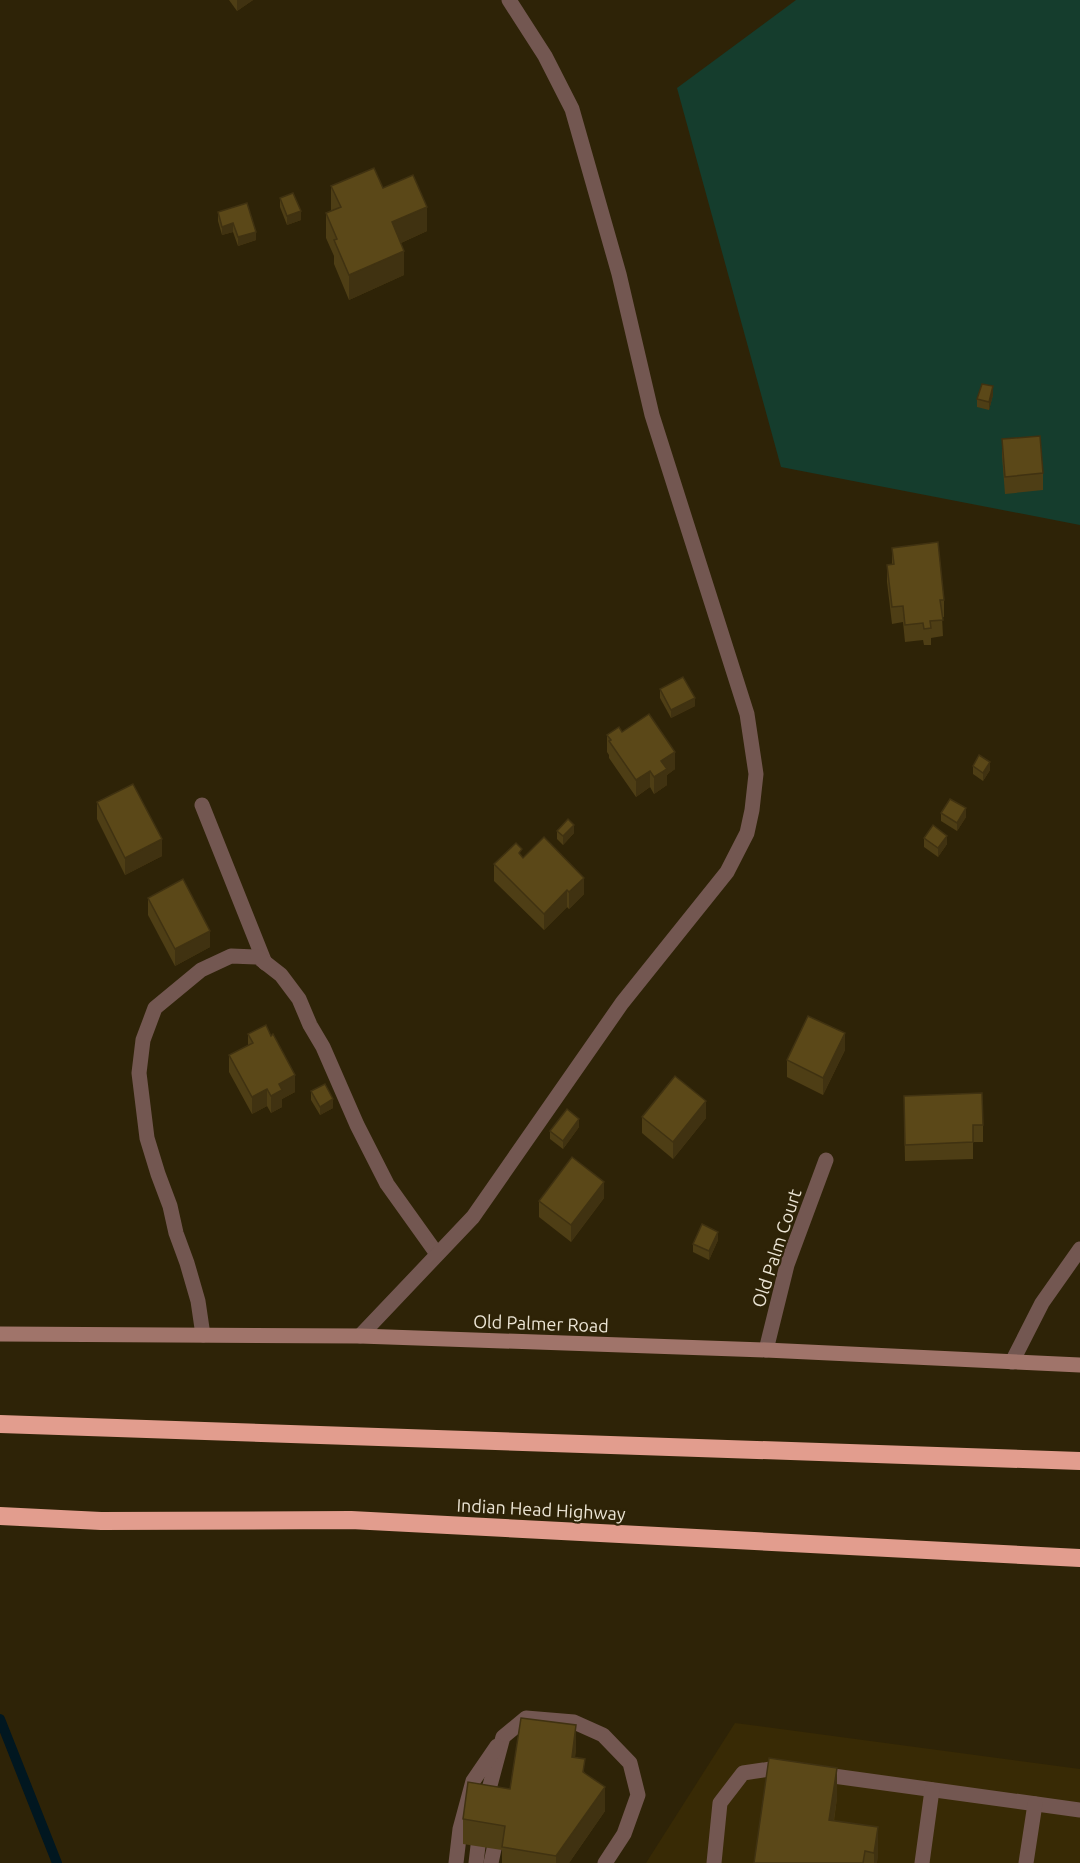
<svg xmlns="http://www.w3.org/2000/svg" width="1080" height="1863" font-family="Ubuntu,sans-serif">
  <style>
    .built { fill: #382a05 }
    .green { fill: #153d2d }
    .lines { fill: none; stroke-linecap: round; stroke-linejoin: round }
    .stream { stroke: #011720; stroke-width: 10 }
    .lane { stroke: #735751; stroke-width: 15 }
    .street { stroke: #735751; stroke-width: 15 }
    .secondary { stroke: #a0746a; stroke-width: 15 }
    .highway { stroke: #e29d8e; stroke-width: 18 }
    .wall { fill: #4e3e15 }
    .shaded-wall { fill: #403211 }
    .building { fill: #5b4818; stroke: #403211; stroke-width: 1.5 }
    .labels { text-anchor: middle; dominant-baseline: central; stroke-width: 4.5; stroke-linejoin: round; paint-order: stroke }
    .street-label { font-size: 18px; fill: #ebe4d4; stroke: #2e2307 }
  </style>
  <rect width="100%" height="100%" fill="#2e2307"/>
  <polygon class="built" points="735,1723 1080,1769 1080,1863 646,1863"/>
  <polygon class="green" points="796,0 1080,0 1080,525 781,467 677,88"/>
  <g class="lines">
    <polyline class="stream" points="0,1719 57,1863"/>
    <g class="lane">
      <polyline points="1012,1362 1042,1303 1080,1249"/>
      <polyline points="819,1774 1080,1810"/>
      <polyline points="485,1804 503,1737 526,1718 574,1722 603,1735 630,1763 638,1795 624,1834 605,1863"/>
      <polyline points="456,1863 460,1829 473,1781 497,1746"/>
      <polyline points="476,1863 478,1846"/>
      <polyline points="491,1863 494,1849"/>
      <polyline points="714,1863 720,1803 743,1773 777,1768 786,1770"/>
      <polyline points="922,1863 932,1790"/>
      <polyline points="1026,1863 1035,1804"/>
    </g>
    <g class="street">
      <polyline points="202,805 265,963"/>
      <polyline points="203,1335 198,1301 187,1263 176,1233 170,1206 158,1174 147,1138 139,1073 143,1040 155,1008 201,970 231,956 258,957 281,975 299,999 310,1025 323,1047 357,1125 387,1184 437,1254"/>
      <polyline points="360,1336 473,1217 622,1003 727,872 747,833 752,810 756,774 747,714 652,415 619,274 572,109 545,56 509,0"/>
      <polyline points="766,1350 787,1265 826,1160"/>
    </g>
    <polyline class="secondary" points="0,1334 360,1336 766,1350 1080,1365"/>
    <g class="highway">
      <polyline points="0,1424 1080,1461"/>
      <polyline points="0,1516 101,1521 351,1520 1080,1558"/>
    </g>
  </g>
  <g class="wall">
    <polygon points="229,0 253,0 237,11"/>
    <polygon points="331,186 383,188 427,231 401,243 404,275 349,300 334,264 334,256 326,238 326,213 331,211"/>
    <polygon points="280,198 301,220 287,225 280,207"/>
    <polygon points="218,212 256,240 238,246 233,232 222,235 218,221"/>
    <polygon points="993,395 989,410 977,407 977,399"/>
    <polygon points="1002,439 1043,473 1043,490 1005,494 1002,456"/>
    <polygon points="892,548 944,600 944,617 942,617 943,636 931,638 931,645 924,645 923,640 905,642 903,622 892,624 887,582 887,565 892,564"/>
    <polygon points="660,689 695,706 671,718 660,698"/>
    <polygon points="622,732 675,769 667,775 667,785 654,794 650,787 636,797 609,758 609,755 607,752 607,735"/>
    <polygon points="973,766 990,770 983,781 973,774"/>
    <polygon points="97,802 162,856 125,875 97,819"/>
    <polygon points="941,813 966,817 957,831 941,821"/>
    <polygon points="557,831 574,833 563,845 557,839"/>
    <polygon points="924,838 947,844 938,857 924,847"/>
    <polygon points="522,858 584,894 569,909 567,907 544,930 494,881 494,864"/>
    <polygon points="148,898 210,947 175,966 148,915"/>
    <polygon points="248,1034 295,1092 282,1099 282,1107 271,1113 267,1106 252,1114 229,1072 229,1055 248,1045"/>
    <polygon points="845,1050 823,1095 787,1077 787,1060"/>
    <polygon points="311,1091 333,1108 320,1115 311,1100"/>
    <polygon points="904,1113 983,1125 983,1142 973,1142 973,1159 905,1161"/>
    <polygon points="642,1117 706,1118 673,1159 642,1133"/>
    <polygon points="579,1127 563,1149 550,1139 550,1131"/>
    <polygon points="604,1198 571,1242 539,1217 539,1201"/>
    <polygon points="718,1240 709,1260 693,1252 693,1244"/>
    <polygon points="576,1749 575,1757 585,1773 605,1811 569,1863 502,1863 502,1850 463,1844 463,1819 510,1789"/>
    <polygon points="837,1798 834,1821 878,1827 877,1863 754,1863"/>
  </g>
  <g class="shaded-wall">
    <polygon points="237,0 253,0 237,11"/>
    <polygon points="427,207 427,231 392,247 392,222"/>
    <polygon points="301,211 301,220 287,225 287,216"/>
    <polygon points="233,223 233,232 222,235 222,227"/>
    <polygon points="256,232 256,240 238,246 238,237"/>
    <polygon points="404,251 404,275 349,300 349,275"/>
    <polygon points="993,386 993,395 989,410 989,402"/>
    <polygon points="695,698 695,706 671,718 671,710"/>
    <polygon points="675,752 675,769 667,775 667,785 654,794 654,777 661,761"/>
    <polygon points="990,762 990,770 983,781 983,773"/>
    <polygon points="650,771 650,787 636,797 636,780"/>
    <polygon points="966,808 966,817 957,831 957,823"/>
    <polygon points="574,825 574,833 563,845 563,836"/>
    <polygon points="947,836 947,844 938,857 938,848"/>
    <polygon points="162,839 162,856 125,875 125,858"/>
    <polygon points="584,878 584,894 569,909 569,892"/>
    <polygon points="567,890 567,907 544,930 544,914"/>
    <polygon points="210,931 210,947 175,966 175,949"/>
    <polygon points="845,1033 845,1050 823,1095 823,1078"/>
    <polygon points="295,1075 295,1092 282,1099 282,1107 271,1113 271,1096 279,1084"/>
    <polygon points="267,1089 267,1106 252,1114 252,1097"/>
    <polygon points="333,1099 333,1108 320,1115 320,1107"/>
    <polygon points="706,1101 706,1118 673,1159 673,1142"/>
    <polygon points="579,1119 579,1127 563,1149 563,1141"/>
    <polygon points="604,1182 604,1198 571,1242 571,1225"/>
    <polygon points="718,1232 718,1240 709,1260 709,1251"/>
    <polygon points="576,1725 576,1749 572,1781 572,1757"/>
    <polygon points="837,1768 837,1798 829,1851 829,1820"/>
    <polygon points="605,1787 605,1811 569,1863 556,1863 556,1856"/>
    <polygon points="878,1827 878,1858 877,1863 874,1863 874,1853"/>
  </g>
  <g class="building">
    <polygon points="374,168 383,188 413,175 427,207 392,222 404,251 349,275 334,240 337,239 326,213 341,207 331,186"/>
    <polygon points="293,193 301,211 287,216 280,198"/>
    <polygon points="247,203 256,232 238,237 233,223 222,227 218,212"/>
    <polygon points="982,384 993,386 989,402 977,399"/>
    <polygon points="1040,436 1043,473 1005,477 1002,439"/>
    <polygon points="938,542 944,600 940,600 943,620 930,621 931,628 924,629 923,623 905,625 903,606 892,607 887,565 894,564 892,548"/>
    <polygon points="683,677 695,698 671,710 660,689"/>
    <polygon points="649,714 675,752 661,761 667,769 654,777 650,771 636,780 609,741 611,740 607,735 619,727 622,732"/>
    <polygon points="979,755 990,762 983,773 973,766"/>
    <polygon points="133,784 162,839 125,858 97,802"/>
    <polygon points="950,799 966,808 957,823 941,813"/>
    <polygon points="568,819 574,825 563,836 557,831"/>
    <polygon points="933,825 947,836 938,848 924,838"/>
    <polygon points="544,837 584,878 569,892 567,890 544,914 494,864 516,843 522,849 519,853 523,858"/>
    <polygon points="183,879 210,931 175,949 148,898"/>
    <polygon points="808,1016 845,1033 823,1078 787,1060"/>
    <polygon points="266,1025 271,1036 273,1034 295,1075 279,1084 282,1090 271,1096 267,1089 252,1097 229,1055 253,1043 248,1034"/>
    <polygon points="675,1076 706,1101 673,1142 642,1117"/>
    <polygon points="325,1084 333,1099 320,1107 311,1091"/>
    <polygon points="982,1093 983,1125 973,1125 973,1142 905,1145 904,1096"/>
    <polygon points="567,1109 579,1119 563,1141 550,1131"/>
    <polygon points="572,1157 604,1182 571,1225 539,1201"/>
    <polygon points="702,1224 718,1232 709,1251 693,1244"/>
    <polygon points="521,1718 576,1725 572,1757 585,1759 583,1772 605,1787 556,1856 502,1847 505,1826 463,1819 468,1782 510,1789"/>
    <polygon points="769,1758 837,1768 829,1820 878,1827 874,1853 865,1851 863,1863 754,1863"/>
  </g>
  <g class="labels">
    <g class="street-label">
      <text transform="translate(776 1248) rotate(-72)">Old Palm Court</text>
      <text transform="translate(541 1323) rotate(2)">Old Palmer Road</text>
      <text transform="translate(541 1509) rotate(3)">Indian Head Highway</text>
    </g>
  </g>
</svg>
